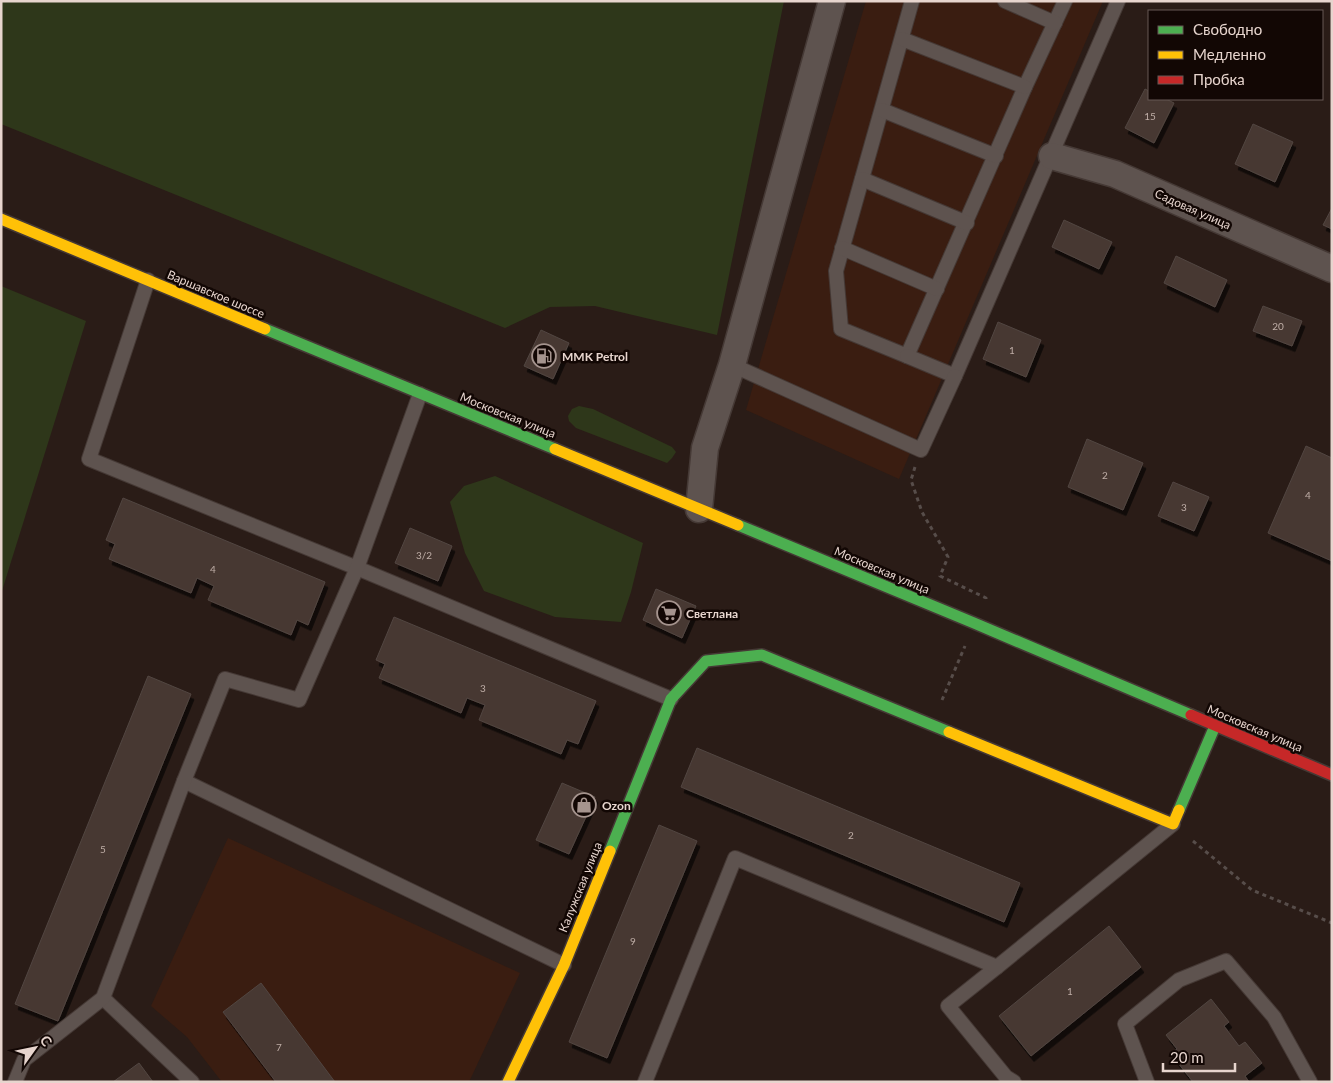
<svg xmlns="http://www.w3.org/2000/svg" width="1333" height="1083" font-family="Lato,sans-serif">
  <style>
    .built { fill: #3a1d11 }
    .green { fill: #2e371a }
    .building { fill: #463833; stroke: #524641; filter: url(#shadow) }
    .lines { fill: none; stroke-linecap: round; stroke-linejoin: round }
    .lane-casing { stroke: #453935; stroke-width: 16 }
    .street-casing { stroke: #453935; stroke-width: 29 }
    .fast-casing { stroke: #453935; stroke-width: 14 }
    .slow-casing { stroke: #453935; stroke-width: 14 }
    .jam-casing { stroke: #453935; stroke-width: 14 }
    .path { stroke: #574d4a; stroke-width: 3; stroke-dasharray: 4 4; stroke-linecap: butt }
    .lane { stroke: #5e534f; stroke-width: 14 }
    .street { stroke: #5e534f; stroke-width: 26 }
    .fast { stroke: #4caf50; stroke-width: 11 }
    .slow { stroke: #ffc107; stroke-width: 11 }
    .jam { stroke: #c62828; stroke-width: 11 }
    .labels { text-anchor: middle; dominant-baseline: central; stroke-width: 5; stroke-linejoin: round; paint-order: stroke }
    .number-label { font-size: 10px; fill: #bfaea7 }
    .street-label { font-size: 12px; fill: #e7d5ce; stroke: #120704 }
    .poi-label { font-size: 12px; font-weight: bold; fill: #e7d5ce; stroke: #120704; text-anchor: start }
  </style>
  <defs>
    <filter id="shadow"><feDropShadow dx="3" dy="5.5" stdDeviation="0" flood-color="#0009"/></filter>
  </defs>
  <rect width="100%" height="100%" fill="#2a1c17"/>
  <g class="built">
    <polygon points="866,1 1103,1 899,479 746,410"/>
    <polygon points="228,838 520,973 469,1082 222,1082 187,1037 151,1006"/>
  </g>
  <g class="green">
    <polygon points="1,1 784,1 717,335 595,306 550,307 505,328 1,124"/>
    <polygon points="1,286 86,321 1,594"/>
    <polygon points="579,406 593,409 672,447 676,452 672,458 667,463 576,428 569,421 568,416 572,409"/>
    <polygon points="495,476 643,543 631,592 621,622 555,617 484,591 465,553 450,502 464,486"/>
  </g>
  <g class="building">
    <polygon points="1145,89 1149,91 1149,99 1166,99 1174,103 1154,143 1125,128"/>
    <polygon points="1253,124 1293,142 1275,182 1235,164"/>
    <polygon points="1332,208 1332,229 1323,225"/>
    <polygon points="1064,220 1112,242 1099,269 1052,247"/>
    <polygon points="1176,256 1227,280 1215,307 1164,283"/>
    <polygon points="1263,306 1302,321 1292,346 1253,331"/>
    <polygon points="998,322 1041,340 1026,377 983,359"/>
    <polygon points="541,330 569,343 553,379 524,366"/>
    <polygon points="1087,439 1143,463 1123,510 1068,487"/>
    <polygon points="1306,446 1332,458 1332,561 1268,533"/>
    <polygon points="1173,482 1209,497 1194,531 1158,516"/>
    <polygon points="123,498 325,582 308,625 297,620 291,635 208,600 214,586 197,578 191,593 109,559 115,544 106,540"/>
    <polygon points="410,528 452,546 438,581 395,563"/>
    <polygon points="656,589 696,606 682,638 643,620"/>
    <polygon points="394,617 596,701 578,744 567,740 561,754 479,720 485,705 467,698 461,713 379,678 385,664 376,660"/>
    <polygon points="148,676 191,694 58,1021 15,1004"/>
    <polygon points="697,748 1020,883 1004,922 681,787"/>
    <polygon points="562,783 595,797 569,854 536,840"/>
    <polygon points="659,825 697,841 607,1058 569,1042"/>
    <polygon points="1109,926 1141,967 1031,1056 999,1016"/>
    <polygon points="261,983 335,1082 276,1082 223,1012"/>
    <polygon points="1211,999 1229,1022 1224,1026 1239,1046 1245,1042 1262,1063 1245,1076 1249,1082 1193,1082 1171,1054 1177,1049 1166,1035"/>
    <polygon points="139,1063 153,1082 113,1082"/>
  </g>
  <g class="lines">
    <g class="lane-casing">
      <g id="lane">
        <polyline points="912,1 836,271 841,329 907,356 1025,87 1065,1"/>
        <polyline points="1005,1 1055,23"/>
        <polyline points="902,39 1025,87"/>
        <polyline points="882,110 996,156"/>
        <polyline points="862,179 967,223"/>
        <polyline points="842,248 937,289"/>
        <polyline points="148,280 89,459 357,568 671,699"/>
        <polyline points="907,356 955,376 1118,1"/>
        <polyline points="732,365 921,450 955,376"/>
        <polyline points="184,781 564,965"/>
        <polyline points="997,967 948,1006 1006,1077 1014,1082"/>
        <polyline points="103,998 192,1082"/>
        <polyline points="15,1082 24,1060 103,998 184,781 225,679 299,700 357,568 420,394"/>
        <polyline points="645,1082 735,858 997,967 1173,824"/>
        <polyline points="1147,1082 1125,1024 1179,980 1226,961 1274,1017 1310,1082"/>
      </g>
    </g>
    <g class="street-casing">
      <g id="street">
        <polyline points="1052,156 1115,174 1332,269"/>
        <polyline points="699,509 705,448 732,365 832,1"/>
      </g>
    </g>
    <g class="fast-casing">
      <g id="fast">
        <polyline points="265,329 555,449"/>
        <polyline points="738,525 974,623 1191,715"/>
        <polyline points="1179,810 1215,726"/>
        <polyline points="610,851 671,699 706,661 762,655 949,732"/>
      </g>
    </g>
    <g class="slow-casing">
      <g id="slow">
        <polyline points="1,219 265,329"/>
        <polyline points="555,449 738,525"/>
        <polyline points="949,732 1173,824 1179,810"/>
        <polyline points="508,1082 564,965 610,851"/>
      </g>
    </g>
    <g class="jam-casing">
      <polyline id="jam" points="1191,715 1332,775"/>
    </g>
    <g class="path">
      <polyline points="915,467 911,480 922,512 948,557 940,576 986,598 986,599"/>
      <polyline points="942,700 965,646"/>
      <polyline points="1193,841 1252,890 1332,923"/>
    </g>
    <use href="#lane" class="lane"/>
    <use href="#street" class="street"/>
    <use href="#fast" class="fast"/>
    <use href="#slow" class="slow"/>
    <use href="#jam" class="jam"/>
  </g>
  <defs>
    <g id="fuel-ring" transform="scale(1.25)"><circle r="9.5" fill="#120704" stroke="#a5948e" stroke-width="1.5"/><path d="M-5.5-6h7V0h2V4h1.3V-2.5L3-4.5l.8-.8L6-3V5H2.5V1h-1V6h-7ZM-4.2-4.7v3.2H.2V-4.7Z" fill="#a5948e"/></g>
    <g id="supermarket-ring" transform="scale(1.25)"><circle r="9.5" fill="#120704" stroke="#a5948e" stroke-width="1.5"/><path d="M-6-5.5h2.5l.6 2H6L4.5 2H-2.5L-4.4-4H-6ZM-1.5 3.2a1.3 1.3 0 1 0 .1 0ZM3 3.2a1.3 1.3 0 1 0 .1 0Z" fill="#a5948e"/></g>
    <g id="shop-ring" transform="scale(1.25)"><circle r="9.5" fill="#120704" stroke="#a5948e" stroke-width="1.5"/><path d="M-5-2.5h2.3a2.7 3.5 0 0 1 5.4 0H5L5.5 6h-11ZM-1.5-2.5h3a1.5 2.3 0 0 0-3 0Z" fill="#a5948e"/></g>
  </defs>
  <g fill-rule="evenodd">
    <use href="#fuel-ring" x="544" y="356"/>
    <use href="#supermarket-ring" x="669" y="613"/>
    <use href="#shop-ring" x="584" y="805"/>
  </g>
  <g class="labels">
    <g class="number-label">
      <text x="1150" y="116">15</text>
      <text x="1278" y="326">20</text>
      <text x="1012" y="350">1</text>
      <text x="1105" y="475">2</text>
      <text x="1308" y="495">4</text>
      <text x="1184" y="507">3</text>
      <text x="424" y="555">3/2</text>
      <text x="213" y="569">4</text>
      <text x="483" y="688">3</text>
      <text x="851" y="835">2</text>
      <text x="103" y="849">5</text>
      <text x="633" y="941">9</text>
      <text x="1070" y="991">1</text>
      <text x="279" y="1047">7</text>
    </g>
    <g class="street-label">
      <text transform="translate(1193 209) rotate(24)">Садовая улица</text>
      <text transform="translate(216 294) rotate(23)">Варшавское шоссе</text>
      <text transform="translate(508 415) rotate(22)">Московская улица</text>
      <text transform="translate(882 570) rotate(23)">Московская улица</text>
      <text transform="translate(1255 728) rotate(23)">Московская улица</text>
      <text transform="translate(580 887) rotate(-68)">Калужская улица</text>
    </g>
    <g class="poi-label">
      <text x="562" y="356">MMK Petrol</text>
      <text x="686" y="613">Светлана</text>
      <text x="602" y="805">Ozon</text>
    </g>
  </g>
  <rect width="1333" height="1083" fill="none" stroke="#e7d5ce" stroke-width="5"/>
  <rect x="1148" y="10" width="175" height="90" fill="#120704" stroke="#675955"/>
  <rect x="1158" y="26" width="25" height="8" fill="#4caf50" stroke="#675955"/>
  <text x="1193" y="35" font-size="15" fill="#e7d5ce">Свободно</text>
  <rect x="1158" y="51" width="25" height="8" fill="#ffc107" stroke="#675955"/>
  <text x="1193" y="60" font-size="15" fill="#e7d5ce">Медленно</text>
  <rect x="1158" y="76" width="25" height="8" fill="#c62828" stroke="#675955"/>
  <text x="1193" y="85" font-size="15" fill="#e7d5ce">Пробка</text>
  <g transform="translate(35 1048) rotate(57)" stroke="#120704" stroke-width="4" paint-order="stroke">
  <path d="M0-4L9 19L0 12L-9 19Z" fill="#e7d5ce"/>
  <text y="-8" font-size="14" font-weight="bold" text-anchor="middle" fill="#e7d5ce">С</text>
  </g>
  <path d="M1163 1063v8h72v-8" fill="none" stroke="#e7d5ce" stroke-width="2.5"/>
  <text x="1170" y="1063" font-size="15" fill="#e7d5ce" stroke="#120704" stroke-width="4" paint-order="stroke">20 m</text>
</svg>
